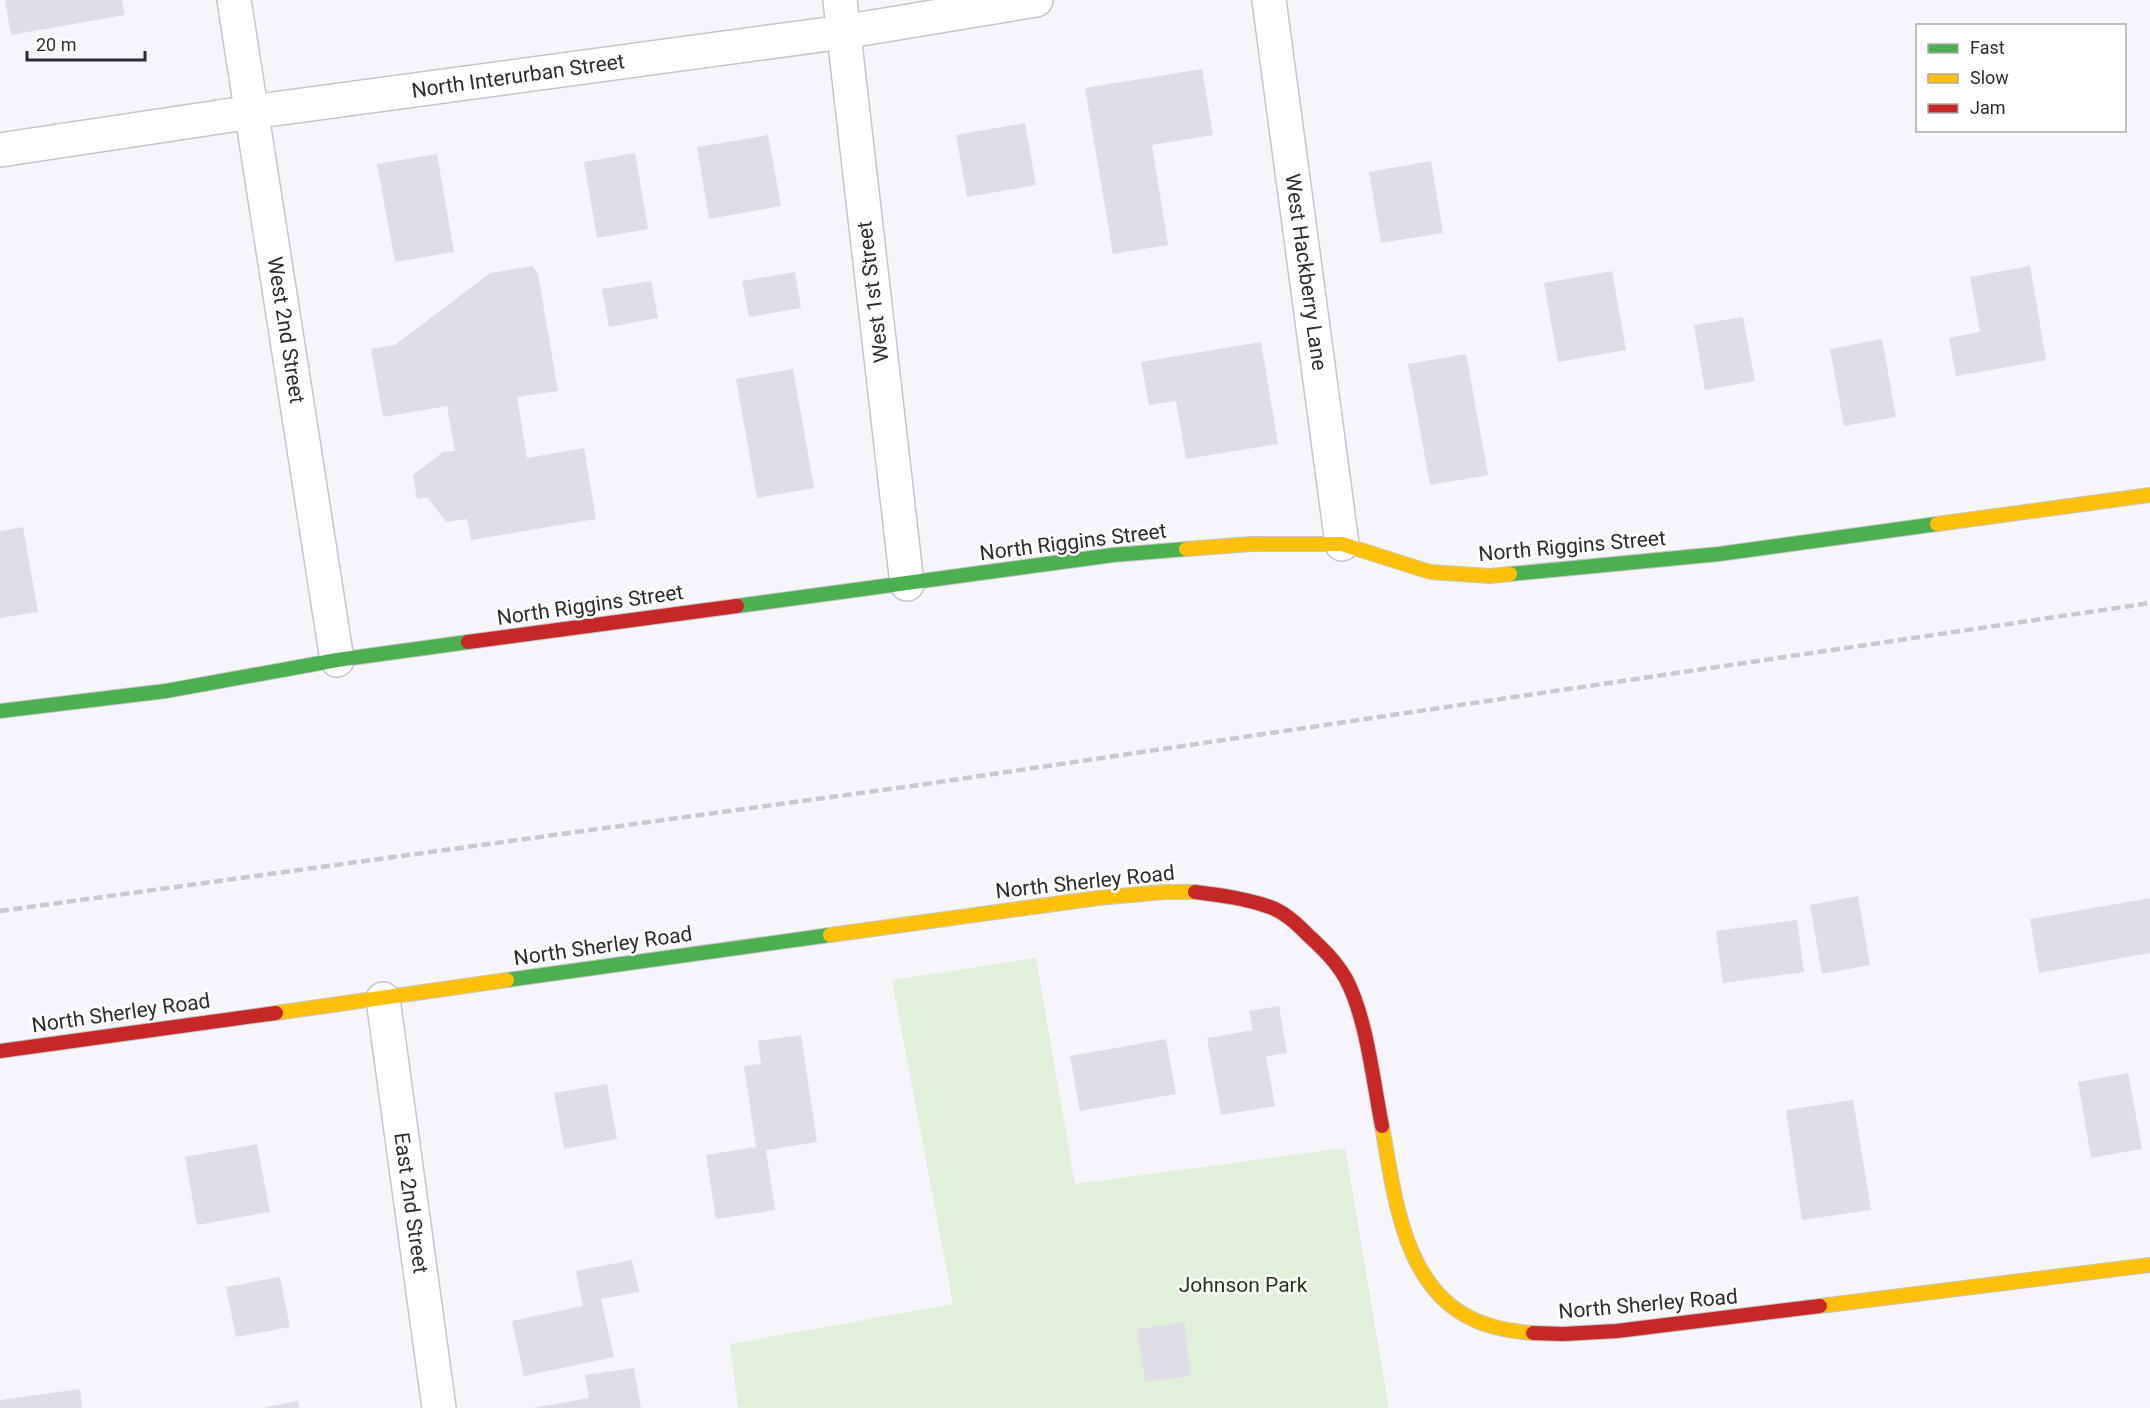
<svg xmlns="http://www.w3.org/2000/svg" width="2150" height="1408" font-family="Roboto,sans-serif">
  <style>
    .green { fill: #e1f0da }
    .building { fill: #dfdee6 }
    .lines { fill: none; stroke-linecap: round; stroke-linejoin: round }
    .street-casing { stroke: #c6c6ca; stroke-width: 36 }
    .fast-casing { stroke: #c6c6ca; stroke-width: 16 }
    .slow-casing { stroke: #c6c6ca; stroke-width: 16 }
    .jam-casing { stroke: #c6c6ca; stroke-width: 16 }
    .street { stroke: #fefefe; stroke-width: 33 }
    .fast { stroke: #4caf50; stroke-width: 14 }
    .slow { stroke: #ffc107; stroke-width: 14 }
    .jam { stroke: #c62828; stroke-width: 14 }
    .rail { stroke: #cacacc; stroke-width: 4.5; stroke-dasharray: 9 4.5; stroke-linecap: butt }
    .labels { text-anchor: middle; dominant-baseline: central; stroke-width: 5; stroke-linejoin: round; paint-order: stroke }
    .street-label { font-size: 21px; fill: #2c2b2f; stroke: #fff }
    .park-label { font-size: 21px; fill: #21370e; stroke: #fff }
  </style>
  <rect width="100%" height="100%" fill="#f5f5fa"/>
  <polygon class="green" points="1036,958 1075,1184 1345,1148 1389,1408 738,1408 730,1344 953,1304 892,980"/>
  <g class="building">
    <polygon points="5,0 122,0 125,15 11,35"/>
    <polygon points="1202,69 1213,135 1152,145 1168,245 1113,254 1085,88"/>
    <polygon points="1025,123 1036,185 967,197 956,135"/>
    <polygon points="768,135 781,206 709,219 697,147"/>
    <polygon points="635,153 648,229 597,238 584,162"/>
    <polygon points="437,154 454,252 395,262 377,164"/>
    <polygon points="1431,161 1443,233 1381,243 1369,172"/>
    <polygon points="532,266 538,274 558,391 517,397 527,458 584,448 596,519 471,540 467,519 446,522 427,497 417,499 413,475 443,452 455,451 447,406 383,417 371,349 395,345 490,273"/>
    <polygon points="2030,266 2046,360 1956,376 1949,338 1980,332 1970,277"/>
    <polygon points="1612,271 1626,350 1558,362 1544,283"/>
    <polygon points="795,272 801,308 749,317 742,281"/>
    <polygon points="651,281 658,318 609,327 602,289"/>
    <polygon points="1743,317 1755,381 1705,390 1694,325"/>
    <polygon points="1882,339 1896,417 1844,426 1830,349"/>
    <polygon points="1261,342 1278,444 1186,459 1176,401 1149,405 1141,362"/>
    <polygon points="1466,354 1488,475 1430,485 1408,364"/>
    <polygon points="793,369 814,488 757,498 736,379"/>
    <polygon points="23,527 38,612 0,618 0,531"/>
    <polygon points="1858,896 1870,965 1822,974 1810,905"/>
    <polygon points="2150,898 2150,953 2039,973 2030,919"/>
    <polygon points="1797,920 1804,972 1723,983 1716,931"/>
    <polygon points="1279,1006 1287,1053 1266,1056 1275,1106 1221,1115 1207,1038 1253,1030 1249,1011"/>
    <polygon points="801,1035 817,1142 766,1150 775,1210 716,1219 706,1155 756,1147 744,1066 761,1064 758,1041"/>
    <polygon points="1166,1039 1176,1094 1080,1111 1070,1056"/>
    <polygon points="2128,1073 2142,1149 2091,1158 2078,1082"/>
    <polygon points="607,1084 617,1139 564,1149 554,1093"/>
    <polygon points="1853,1100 1871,1210 1802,1220 1786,1110"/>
    <polygon points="257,1144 270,1212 197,1225 185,1157"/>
    <polygon points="632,1260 639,1292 601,1299 614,1357 524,1376 512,1321 583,1306 576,1271"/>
    <polygon points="280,1277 290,1327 236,1337 226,1287"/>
    <polygon points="1184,1322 1191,1376 1145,1382 1137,1329"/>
    <polygon points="634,1368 641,1408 531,1408 589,1398 585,1375"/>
    <polygon points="80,1389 82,1408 0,1408 0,1400"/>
    <polygon points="298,1401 299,1408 266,1408 266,1407"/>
  </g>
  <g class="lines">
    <g class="street-casing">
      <g id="street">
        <polyline points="234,0 337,660"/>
        <polyline points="840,0 907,584"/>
        <polyline points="1269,0 1342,544"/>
        <polyline points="0,150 252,112 843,32 1036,0"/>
        <polyline points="383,999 439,1408"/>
      </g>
    </g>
    <g class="fast-casing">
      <g id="fast">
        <polyline points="1510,574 1719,554 1937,524"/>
        <polyline points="737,606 1113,555 1186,549"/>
        <polyline points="0,711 166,691 337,660 468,642"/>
        <polyline points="507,980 830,935"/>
      </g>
    </g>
    <g class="slow-casing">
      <g id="slow">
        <polyline points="1937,524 2150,495"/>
        <polyline points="1186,549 1252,544 1342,544 1430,572 1490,576 1510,574"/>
        <polyline points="830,935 1098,898 1164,892 1195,892"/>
        <polyline points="276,1013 507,980"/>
        <path d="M1382 1126C1395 1198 1404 1300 1488 1325 1503 1330 1518 1332 1533 1333"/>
        <polyline points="1820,1306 2150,1265"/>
      </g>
    </g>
    <g class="jam-casing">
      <g id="jam">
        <polyline points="468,642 737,606"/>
        <path d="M1195 892C1219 895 1243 898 1267 906 1283 911 1295 922 1307 934 1322 948 1336 961 1346 979 1367 1019 1373 1081 1382 1126"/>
        <polyline points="0,1051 276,1013"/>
        <polyline points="1533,1333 1563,1334 1617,1331 1820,1306"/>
      </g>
    </g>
    <use href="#street" class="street"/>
    <use href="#fast" class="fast"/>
    <use href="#slow" class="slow"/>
    <use href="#jam" class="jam"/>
    <polyline class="rail" points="0,911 919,785 2150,603"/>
  </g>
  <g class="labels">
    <g class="street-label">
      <text transform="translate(518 76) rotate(-8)">North Interurban Street</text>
      <text transform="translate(1306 272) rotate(82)">West Hackberry Lane</text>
      <text transform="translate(873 292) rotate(-97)">West 1st Street</text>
      <text transform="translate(286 330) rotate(81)">West 2nd Street</text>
      <text transform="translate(1073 542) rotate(-7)">North Riggins Street</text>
      <text transform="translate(1572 546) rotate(-5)">North Riggins Street</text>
      <text transform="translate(590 605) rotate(-8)">North Riggins Street</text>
      <text transform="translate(1085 882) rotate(-6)">North Sherley Road</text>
      <text transform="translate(603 946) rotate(-8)">North Sherley Road</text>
      <text transform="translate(121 1013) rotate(-8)">North Sherley Road</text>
      <text transform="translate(411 1203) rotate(82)">East 2nd Street</text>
      <text transform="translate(1648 1304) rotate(-5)">North Sherley Road</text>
    </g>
    <g class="park-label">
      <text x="1243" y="1285">Johnson Park</text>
    </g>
  </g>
  <rect x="1916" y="24" width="210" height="108" fill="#ffffff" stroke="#abaaac" stroke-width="1.5"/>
  <rect x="1928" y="44" width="30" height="9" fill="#4caf50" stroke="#abaaac" stroke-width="1.5"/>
  <text x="1970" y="54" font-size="18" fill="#2c2b2f">Fast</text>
  <rect x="1928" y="74" width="30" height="9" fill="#ffc107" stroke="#abaaac" stroke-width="1.5"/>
  <text x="1970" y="84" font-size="18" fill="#2c2b2f">Slow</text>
  <rect x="1928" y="104" width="30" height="9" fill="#c62828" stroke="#abaaac" stroke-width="1.5"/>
  <text x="1970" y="114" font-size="18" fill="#2c2b2f">Jam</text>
  <path d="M27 51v9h118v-9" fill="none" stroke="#2c2b2f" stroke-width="3"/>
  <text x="36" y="51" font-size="18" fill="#2c2b2f" stroke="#ffffff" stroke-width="4.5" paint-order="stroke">20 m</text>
</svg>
